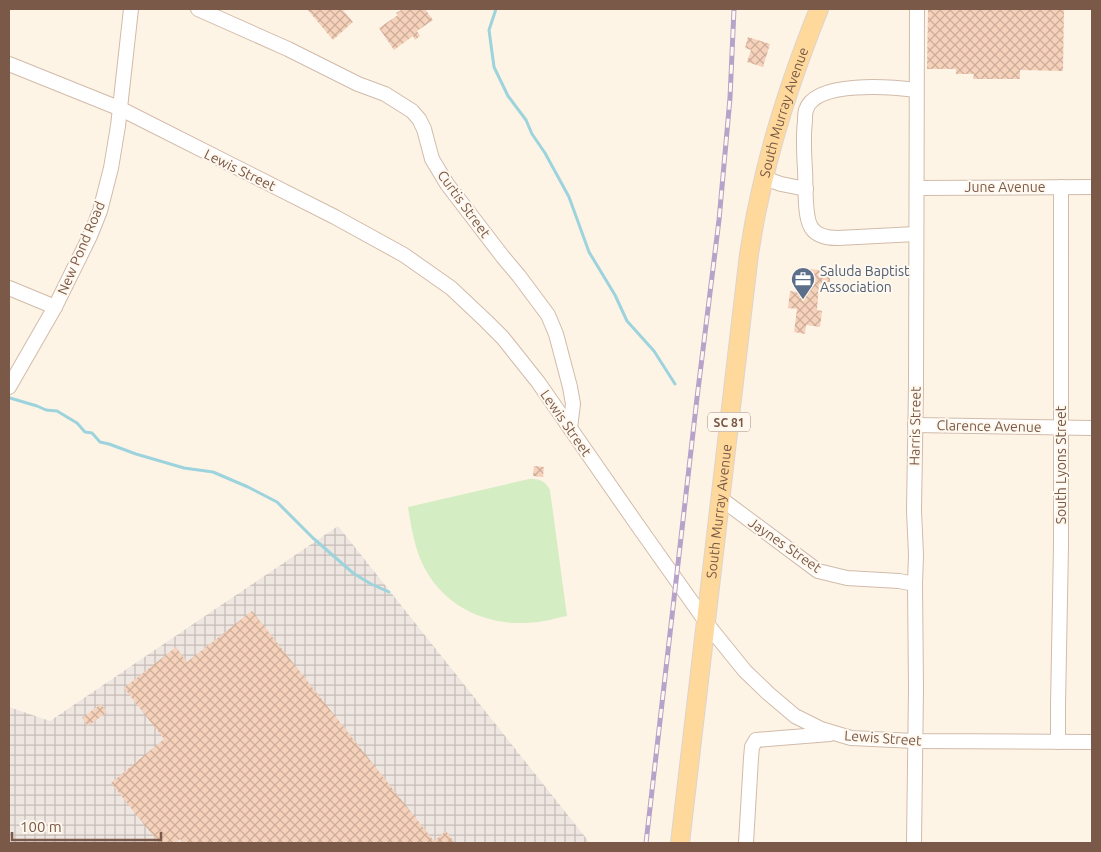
<svg xmlns="http://www.w3.org/2000/svg" width="1101" height="852" font-family="Ubuntu,sans-serif">
  <style>
    .industrial { fill: url(#industrial-grid) }
    .pitch { fill: #d4edc2 }
    .lines { fill: none; stroke-linecap: round; stroke-linejoin: round }
    .stream { stroke: #9dd3dd; stroke-width: 3 }
    .building { fill: url(#building-cross-hatch) }
    .minor-casing { stroke: #d1bbaa; stroke-width: 16 }
    .major-casing { stroke: #dcd4cf; stroke-width: 20 }
    .minor { stroke: #fff; stroke-width: 14 }
    .major { stroke: #ffd99c; stroke-width: 18 }
    .rail-casing { stroke: #b7a2c9; stroke-width: 5 }
    .rail { stroke: #fff8ee; stroke-width: 3; stroke-dasharray: 9; stroke-linecap: butt }
    .labels { text-anchor: middle; dominant-baseline: central; stroke-width: 4; stroke-linejoin: round; paint-order: stroke }
    .shield { fill: #fff8ee; stroke: #a2897a; stroke-width: 1 }
    .shield-label { font-size: 12px; font-weight: bold; fill: #7a5948 }
    .street-label { font-size: 14px; fill: #7a5948; stroke: #fff8ee }
    .service-label { font-size: 14px; fill: #4e5e75; stroke: #fff8ee; text-anchor: start }
  </style>
  <defs>
    <pattern id="industrial-grid" width="8" height="8" patternUnits="userSpaceOnUse" patternTransform="scale(1.25)"><rect width="8" height="8" fill="#eee6e0"/><path d="M0 4h8M4 0v8" fill="none" stroke="#c6bdb8"/></pattern>
    <pattern id="building-cross-hatch" width="8" height="8" patternUnits="userSpaceOnUse" patternTransform="scale(1.25)"><rect width="8" height="8" fill="#f6d2bb"/><path d="M0 0l8 8M0 8l8-8" fill="none" stroke="#ccad9a"/></pattern>
  </defs>
  <rect width="100%" height="100%" fill="#fef4e6"/>
  <polygon class="industrial" points="338,526 590,843 11,843 9,839 9,707 50,721"/>
  <path class="pitch" d="M529 479C539 479 545 480 550 490L567 616C559 617 552 620 544 621 494 630 444 610 422 563 414 545 411 526 408 507Z"/>
  <g class="lines">
    <g class="stream">
      <polyline points="496,9 489,30 494,67 508,96 526,120 532,134 545,153 569,197 589,252 615,295 627,321 654,351 675,384"/>
      <polyline points="10,398 37,406 46,410 57,411 77,423 85,432 92,433 100,442 109,444 136,454 184,468 213,472 248,487 277,502 313,538 353,573 371,584 389,592"/>
    </g>
  </g>
  <g class="building">
    <polygon points="307,9 342,9 353,22 333,40"/>
    <polygon points="403,9 425,9 433,20 417,31 420,36 415,40 413,36 394,50 379,28 398,15 396,13"/>
    <polygon points="928,9 1064,9 1063,71 1020,70 1020,79 973,79 974,74 956,74 956,69 927,69"/>
    <polygon points="748,37 770,44 763,67 747,62 751,50 745,48"/>
    <polygon points="802,268 828,271 828,274 830,274 830,282 827,282 826,285 819,284 817,310 822,311 820,327 806,325 805,334 794,332 797,309 788,308 790,291 799,292"/>
    <polygon points="534,466 544,467 543,477 533,476"/>
    <polygon points="252,611 434,841 446,831 455,843 183,843 180,839 175,843 159,843 111,783 164,739 124,688 176,647 187,662"/>
    <polygon points="101,704 107,712 88,726 82,718"/>
  </g>
  <g class="lines">
    <g class="minor-casing">
      <g id="minor">
        <polyline points="198,9 288,49 358,84 385,94 412,111 419,119 424,129 432,159 447,184 503,257 519,276 548,315 556,334 570,387 573,404 570,428"/>
        <polyline points="9,64 121,109 335,217 404,255 451,288 486,321 503,338 538,382 636,523 711,629 745,671 769,694 795,716 821,729 851,738 915,741 1092,742"/>
        <polyline points="764,178 781,184 806,189"/>
        <polyline points="917,188 1092,187"/>
        <path d="M916 234 838 238C828 238 816 236 811 227 804 216 806 184 805 170 804 154 803 137 805 121 805 118 805 113 806 110 815 80 893 87 916 90"/>
        <polyline points="9,288 55,307"/>
        <polyline points="9,387 55,307 90,236 100,211 111,168 118,126 131,9"/>
        <polyline points="915,425 1092,428"/>
        <polyline points="720,498 818,571 847,578 899,581 915,584"/>
        <polyline points="1058,742 1058,705 1061,546 1061,187"/>
        <polyline points="746,843 751,758 752,747 756,740 830,734"/>
        <polyline points="914,843 916,689 915,584 916,555 914,511 916,387 917,9"/>
      </g>
    </g>
    <g class="major-casing">
      <g id="major">
        <path id="s1" d="M680 843 749 254C752 238 754 221 758 205 771 140 794 71 819 9"/>
      </g>
    </g>
    <use href="#minor" class="minor"/>
    <use href="#major" class="major"/>
    <g class="rail-casing">
      <polyline id="rail" points="646,843 697,398 719,220 730,98 734,9"/>
    </g>
    <use href="#rail" class="rail"/>
  </g>
  <defs>
    <g id="office-pin" transform="scale(1.25)"><path d="M0 17L-7.5 6A9.5 9.5 0 1 1 7.5 6Z" fill="#5c6f8a" stroke="#fff8ee"/><path d="M-6-3h4V-5.5h4V-3h4V5H-6ZM-1-4.5V-3h2v-1.5ZM-6 0V1H6V0Z" fill="#fff"/></g>
  </defs>
  <g fill-rule="evenodd">
    <use href="#office-pin" x="803" y="279"/>
  </g>
  <g class="labels">
    <rect class="shield" x="708" y="412.5" width="42" height="19" rx="4"/>
    <g class="shield-label">
      <text x="729" y="422">SC 81</text>
    </g>
    <g class="street-label">
      <text stroke="none"><textPath href="#s1" startOffset="739">South Murray Avenue</textPath></text>
      <text transform="translate(240 170) rotate(26)">Lewis Street</text>
      <text x="1005" y="187">June Avenue</text>
      <text transform="translate(464 204) rotate(54)">Curtis Street</text>
      <text transform="translate(81 248) rotate(-67)">New Pond Road</text>
      <text transform="translate(566 423) rotate(55)">Lewis Street</text>
      <text transform="translate(915 426) rotate(-89)">Harris Street</text>
      <text transform="translate(989 426) rotate(1)">Clarence Avenue</text>
      <text transform="translate(1061 465) rotate(-90)">South Lyons Street</text>
      <text stroke="none"><textPath href="#s1" startOffset="334">South Murray Avenue</textPath></text>
      <text transform="translate(785 545) rotate(35)">Jaynes Street</text>
      <text transform="translate(883 738) rotate(4)">Lewis Street</text>
    </g>
    <g class="service-label">
      <text x="820" y="271">Saluda Baptist<tspan x="820" dy="16">Association</tspan></text>
    </g>
  </g>
  <rect width="1101" height="852" fill="none" stroke="#7a5948" stroke-width="20"/>
  <path d="M12 832v8h149v-8" fill="none" stroke="#7a5948" stroke-width="2.5"/>
  <text x="20" y="832" font-size="15" fill="#7a5948" stroke="#fff8ee" stroke-width="4" paint-order="stroke">100 m</text>
</svg>
